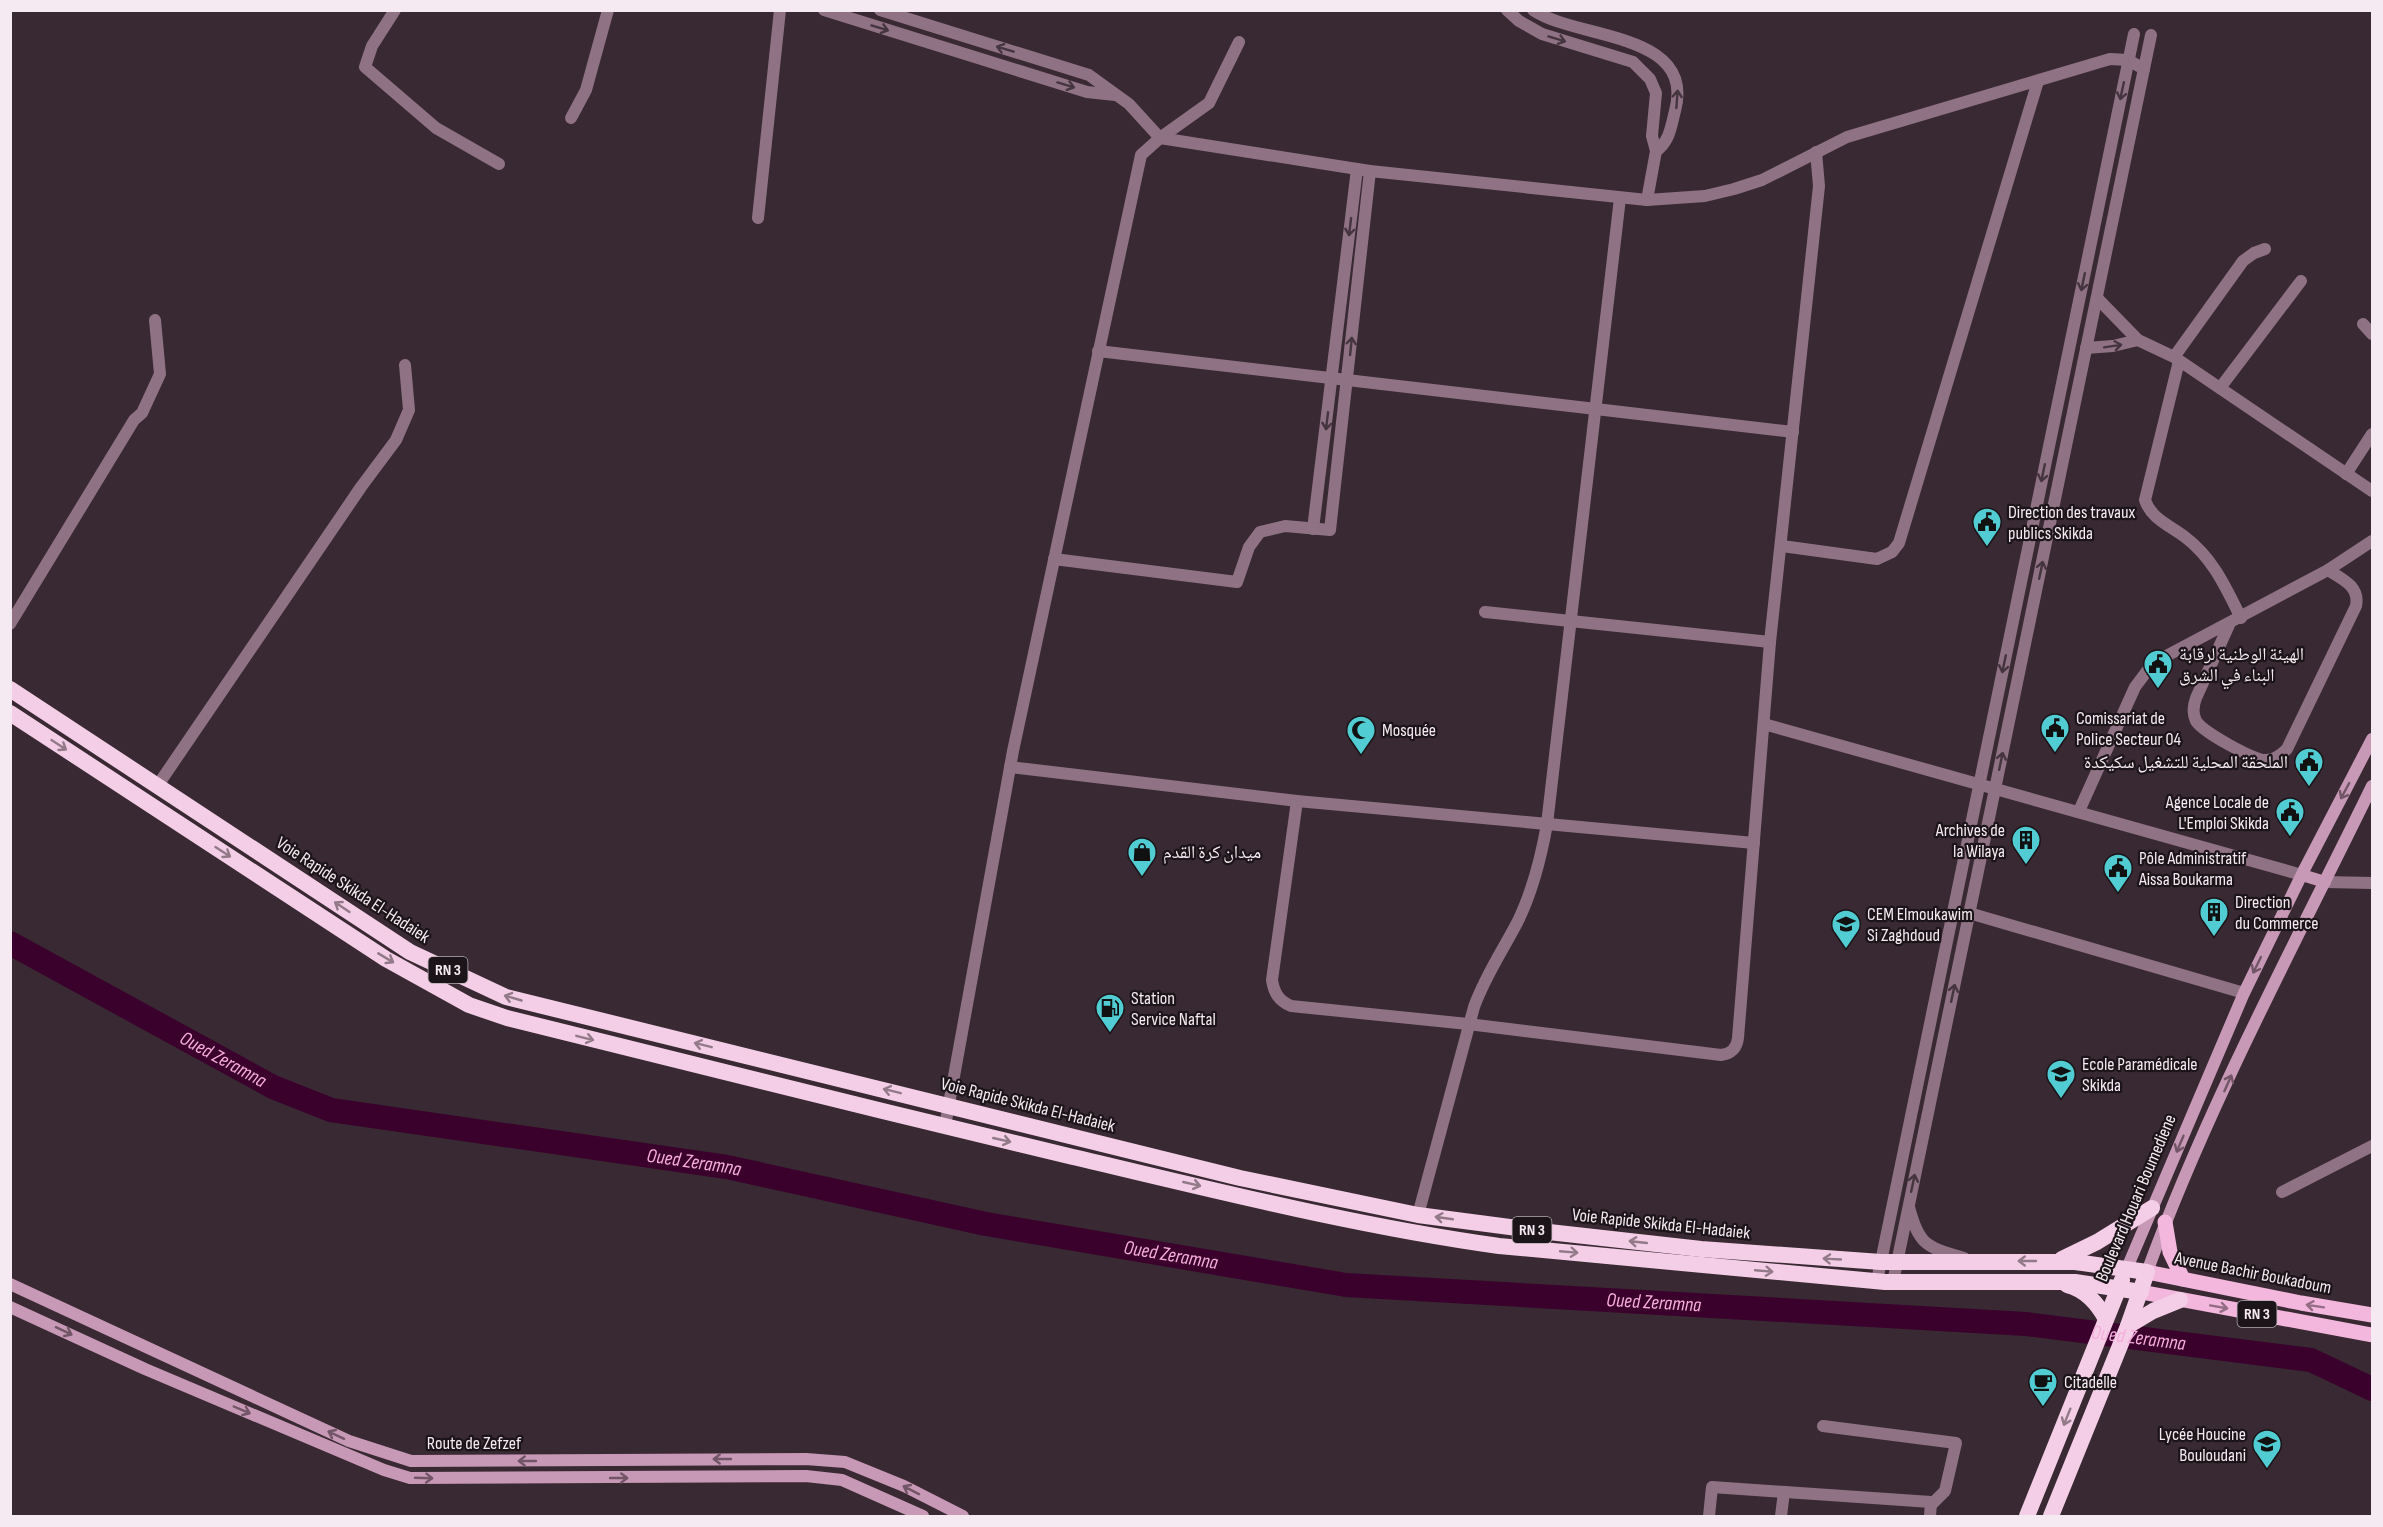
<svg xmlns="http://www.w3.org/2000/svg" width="2383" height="1527" font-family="'Sofia Sans Condensed','Noto Naskh Arabic',sans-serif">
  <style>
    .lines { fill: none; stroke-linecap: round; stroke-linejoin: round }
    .river { stroke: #3b012d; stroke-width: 24 }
    .minor { stroke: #907285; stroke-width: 12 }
    .secondary { stroke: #c899b6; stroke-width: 12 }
    .primary { stroke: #f3b6dd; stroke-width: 15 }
    .trunk { stroke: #f4cee6; stroke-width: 16 }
    .oneway { stroke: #44353e }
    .oneway2 { stroke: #927a89 }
    .oneway3 { stroke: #725667 }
    .oneway4 { stroke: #926d84 }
    .labels { text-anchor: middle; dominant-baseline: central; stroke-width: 4.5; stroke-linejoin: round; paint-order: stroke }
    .shield { fill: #1b1418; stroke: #b4aab0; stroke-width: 1.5 }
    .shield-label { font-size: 16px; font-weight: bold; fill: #f5eaf1 }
    .poi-label { font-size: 18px; fill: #f5eaf1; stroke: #1b1418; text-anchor: start }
    .street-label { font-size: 18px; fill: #f5eaf1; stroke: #1b1418 }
    .water-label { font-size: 20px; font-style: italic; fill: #f6acdc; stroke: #1b1418 }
  </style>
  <rect width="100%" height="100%" fill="#382932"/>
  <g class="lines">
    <path class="river" id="s1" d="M10 943 273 1087 331 1110 727 1167 986 1224 1346 1285 2026 1324 2311 1360 2372 1389"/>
    <g class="minor">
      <polyline points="395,10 372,46 365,67 436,128 499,164"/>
      <polyline points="824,10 1087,92 1115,95"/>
      <polyline points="880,10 1089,75 1129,104 1160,138 1370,171 1647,200 1705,196 1734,189 1762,180 1847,137 2110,59 2128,60 2144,69"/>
      <polyline points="1507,10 1519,21 1542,34 1633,62 1650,79 1656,93 1652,136 1656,151 1647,200"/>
      <path d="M1533 10C1577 40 1696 31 1675 111 1671 126 1670 141 1656 151"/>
      <polyline points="571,118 586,90 608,10"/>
      <polyline points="758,218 780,10"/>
      <polyline points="2097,298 2138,340 2174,357 2372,491"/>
      <polyline points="2363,324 2372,334"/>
      <polyline points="2086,348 2113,346 2138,340"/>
      <polyline points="1098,351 1793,432"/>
      <polyline points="2174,357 2243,261 2254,253 2265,249"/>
      <path d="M2179 361 2145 500C2151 519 2171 526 2185 537 2213 558 2226 588 2241 618"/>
      <polyline points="2220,388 2301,281"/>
      <polyline points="2346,474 2372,434"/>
      <polyline points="1313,529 1357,169"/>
      <polyline points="1782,546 1877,559 1892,552 1899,543 2038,81"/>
      <polyline points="1054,559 1237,582 1249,547 1260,532 1285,526 1330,530 1370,171"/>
      <polyline points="1485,612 1770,642"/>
      <polyline points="10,624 134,420 142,413 160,374 155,320"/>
      <path d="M2229 625 2196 698C2193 706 2192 713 2196 721 2203 732 2253 760 2266 760 2275 760 2281 755 2287 749L2356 606C2360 586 2342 579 2328 570"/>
      <polyline points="1764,724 2302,875"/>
      <polyline points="1010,767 1297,801 1754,843"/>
      <polyline points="158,785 361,487 396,440 409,410 405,365"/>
      <path d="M1297 801 1272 980C1274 993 1279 1001 1291 1006L1468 1024 1721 1055C1731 1054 1737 1048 1738 1038L1770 642 1819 186 1816 152"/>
      <polyline points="2079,811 2135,687 2153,663 2328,570 2372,541"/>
      <polyline points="2325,882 2372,883"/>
      <polyline points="1969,913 2244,993"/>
      <polyline points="945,1126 1013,751 1141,155 1160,138 1209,103 1239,42"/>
      <polyline points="2282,1192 2372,1146"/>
      <path d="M1909 1207C1919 1246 1927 1247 1964 1258"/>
      <path d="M1418 1215 1474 1007C1485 976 1503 950 1518 921 1533 890 1541 858 1547 824L1620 198"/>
      <polyline points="1877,1281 2134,34"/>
      <polyline points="1893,1282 2151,35"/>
      <polyline points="1823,1426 1956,1443 1945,1491 1931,1505"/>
      <polyline points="1709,1516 1712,1487 1931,1502 1930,1516"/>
      <polyline points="1781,1516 1784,1492"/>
    </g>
    <g class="secondary">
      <polyline points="2302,875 2325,882"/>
      <polyline points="2127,1268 2244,993 2305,868 2372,739"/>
      <path d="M2147 1272C2208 1105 2294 946 2372 786"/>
      <polyline points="10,1284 349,1441 411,1461 806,1459 845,1462 904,1486 963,1516"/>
      <polyline points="10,1307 145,1369 384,1470 410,1478 806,1476 842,1480 923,1516"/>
    </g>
    <g class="primary">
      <polyline points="2165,1222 2170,1252 2183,1279"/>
      <polyline points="2147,1272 2301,1303 2372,1315"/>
      <polyline points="2141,1292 2372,1335"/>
    </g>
    <g class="trunk">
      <polyline points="10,689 410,952 506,997 1240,1178 1418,1215 1540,1231 1701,1249 1881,1262 2075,1262 2147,1272 2128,1326 2051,1516"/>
      <path d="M10 713 386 959 469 1005 507 1018C696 1065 884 1112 1073 1157 1214 1190 1355 1226 1499 1246L1885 1282H2075L2141 1292"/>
      <polyline points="2062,1259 2097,1242 2152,1208"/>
      <path d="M2067 1285C2086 1290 2097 1303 2106 1319"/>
      <polyline points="2128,1326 2153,1311 2180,1300"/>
      <polyline points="2027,1516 2122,1280"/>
    </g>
  </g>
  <defs><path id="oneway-shaft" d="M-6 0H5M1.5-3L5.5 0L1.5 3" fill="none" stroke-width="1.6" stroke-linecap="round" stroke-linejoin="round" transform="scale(1.5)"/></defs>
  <g class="oneway">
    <use href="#oneway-shaft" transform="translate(880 28) rotate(17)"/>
    <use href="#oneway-shaft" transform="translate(1557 39) rotate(17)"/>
    <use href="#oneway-shaft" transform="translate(1005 49) rotate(-163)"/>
    <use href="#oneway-shaft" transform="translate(1066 85) rotate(17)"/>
    <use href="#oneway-shaft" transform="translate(2122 91) rotate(102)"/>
    <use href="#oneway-shaft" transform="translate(1677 99) rotate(-86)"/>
    <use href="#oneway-shaft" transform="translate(1350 227) rotate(97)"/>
    <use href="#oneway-shaft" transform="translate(2083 282) rotate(102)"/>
    <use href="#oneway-shaft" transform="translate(1351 346) rotate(-84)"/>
    <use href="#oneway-shaft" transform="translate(2113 346) rotate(-9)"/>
    <use href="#oneway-shaft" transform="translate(1327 421) rotate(97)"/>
    <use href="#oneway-shaft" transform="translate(2043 473) rotate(102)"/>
    <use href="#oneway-shaft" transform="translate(2041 570) rotate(-78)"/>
    <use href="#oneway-shaft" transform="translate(2004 664) rotate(102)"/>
    <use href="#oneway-shaft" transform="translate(2001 761) rotate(-78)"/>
    <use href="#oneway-shaft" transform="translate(1953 993) rotate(-78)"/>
    <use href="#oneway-shaft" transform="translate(1913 1183) rotate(-78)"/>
  </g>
  <g class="oneway2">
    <use href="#oneway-shaft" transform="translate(59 745) rotate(33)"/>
    <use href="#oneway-shaft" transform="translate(223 852) rotate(33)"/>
    <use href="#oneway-shaft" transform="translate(342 907) rotate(-146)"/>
    <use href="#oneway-shaft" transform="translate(386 958) rotate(31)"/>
    <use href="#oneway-shaft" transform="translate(513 998) rotate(-164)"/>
    <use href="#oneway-shaft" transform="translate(585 1038) rotate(14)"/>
    <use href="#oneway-shaft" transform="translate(703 1045) rotate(-166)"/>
    <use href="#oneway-shaft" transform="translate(892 1091) rotate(-166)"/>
    <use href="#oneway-shaft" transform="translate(1002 1140) rotate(13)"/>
    <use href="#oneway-shaft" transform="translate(1192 1184) rotate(13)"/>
    <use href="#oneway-shaft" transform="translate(1444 1218) rotate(-172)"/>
    <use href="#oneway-shaft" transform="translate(1638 1242) rotate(-174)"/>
    <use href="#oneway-shaft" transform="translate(1569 1252) rotate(5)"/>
    <use href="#oneway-shaft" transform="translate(1832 1259) rotate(-177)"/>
    <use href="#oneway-shaft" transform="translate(2027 1261) rotate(-180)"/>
    <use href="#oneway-shaft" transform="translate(1764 1271) rotate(5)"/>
    <use href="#oneway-shaft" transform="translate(2067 1417) rotate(112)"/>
  </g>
  <g class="oneway3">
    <use href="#oneway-shaft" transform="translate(2345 791) rotate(118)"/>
    <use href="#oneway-shaft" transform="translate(2257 965) rotate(116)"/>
    <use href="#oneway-shaft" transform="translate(2228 1083) rotate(-66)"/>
    <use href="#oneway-shaft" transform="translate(2180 1144) rotate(113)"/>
    <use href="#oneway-shaft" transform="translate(64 1331) rotate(25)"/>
    <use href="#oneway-shaft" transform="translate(242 1410) rotate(23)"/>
    <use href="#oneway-shaft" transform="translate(336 1435) rotate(-155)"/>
    <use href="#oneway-shaft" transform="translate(722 1459) rotate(180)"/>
    <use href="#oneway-shaft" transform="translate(527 1461) rotate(180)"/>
    <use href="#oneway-shaft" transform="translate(424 1478) rotate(2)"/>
    <use href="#oneway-shaft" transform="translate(619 1478)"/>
    <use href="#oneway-shaft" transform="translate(911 1490) rotate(-153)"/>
  </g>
  <g class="oneway4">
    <use href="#oneway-shaft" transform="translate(2315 1306) rotate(-171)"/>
    <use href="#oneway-shaft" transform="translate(2219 1307) rotate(10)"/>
  </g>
  <defs>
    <g id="civic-pin" transform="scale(1.5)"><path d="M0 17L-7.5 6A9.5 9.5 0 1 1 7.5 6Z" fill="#51ccd2" stroke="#1b1418"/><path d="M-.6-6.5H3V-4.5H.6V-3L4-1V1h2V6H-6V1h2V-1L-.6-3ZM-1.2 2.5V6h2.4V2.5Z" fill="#111"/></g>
    <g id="mosque-pin" transform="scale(1.5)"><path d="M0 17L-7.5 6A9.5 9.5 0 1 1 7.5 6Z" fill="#51ccd2" stroke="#1b1418"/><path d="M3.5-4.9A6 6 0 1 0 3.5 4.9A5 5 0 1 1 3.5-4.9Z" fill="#111"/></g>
    <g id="building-pin" transform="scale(1.5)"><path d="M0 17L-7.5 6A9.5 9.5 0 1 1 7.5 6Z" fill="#51ccd2" stroke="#1b1418"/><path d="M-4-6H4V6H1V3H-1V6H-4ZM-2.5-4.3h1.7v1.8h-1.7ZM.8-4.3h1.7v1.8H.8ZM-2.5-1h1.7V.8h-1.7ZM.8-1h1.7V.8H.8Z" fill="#111"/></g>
    <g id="shop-pin" transform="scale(1.5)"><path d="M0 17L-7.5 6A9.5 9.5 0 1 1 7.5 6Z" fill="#51ccd2" stroke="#1b1418"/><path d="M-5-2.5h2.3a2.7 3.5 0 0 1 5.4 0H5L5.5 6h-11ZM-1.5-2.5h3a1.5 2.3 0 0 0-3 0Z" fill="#111"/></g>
    <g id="school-pin" transform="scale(1.5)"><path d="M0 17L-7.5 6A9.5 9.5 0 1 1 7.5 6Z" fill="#51ccd2" stroke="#1b1418"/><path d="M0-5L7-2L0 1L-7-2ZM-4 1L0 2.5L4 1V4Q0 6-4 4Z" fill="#111"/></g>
    <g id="fuel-pin" transform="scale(1.5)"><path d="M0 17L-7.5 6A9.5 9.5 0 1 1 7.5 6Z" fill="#51ccd2" stroke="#1b1418"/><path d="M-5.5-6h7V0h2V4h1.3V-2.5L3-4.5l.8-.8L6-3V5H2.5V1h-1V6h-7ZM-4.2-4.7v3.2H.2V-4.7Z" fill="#111"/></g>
    <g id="university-pin" transform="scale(1.5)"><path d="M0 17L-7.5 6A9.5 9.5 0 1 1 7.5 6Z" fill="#51ccd2" stroke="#1b1418"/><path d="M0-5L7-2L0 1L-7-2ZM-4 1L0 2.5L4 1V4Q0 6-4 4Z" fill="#111"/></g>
    <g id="cafe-pin" transform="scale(1.5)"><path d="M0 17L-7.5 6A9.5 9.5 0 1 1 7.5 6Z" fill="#51ccd2" stroke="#1b1418"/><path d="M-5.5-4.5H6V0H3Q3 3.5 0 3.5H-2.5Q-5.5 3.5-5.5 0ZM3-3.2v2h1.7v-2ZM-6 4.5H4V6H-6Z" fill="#111"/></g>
  </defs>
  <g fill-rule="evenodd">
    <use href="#civic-pin" x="1987" y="522"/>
    <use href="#civic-pin" x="2158" y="664"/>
    <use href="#civic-pin" x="2055" y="728"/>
    <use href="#mosque-pin" x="1361" y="730"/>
    <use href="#civic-pin" x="2309" y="762"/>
    <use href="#civic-pin" x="2290" y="812"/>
    <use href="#building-pin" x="2026" y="840"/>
    <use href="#shop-pin" x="1142" y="852"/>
    <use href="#civic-pin" x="2118" y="868"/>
    <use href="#building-pin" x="2214" y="912"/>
    <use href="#school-pin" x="1846" y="924"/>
    <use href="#fuel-pin" x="1110" y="1008"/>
    <use href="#university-pin" x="2061" y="1074"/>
    <use href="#cafe-pin" x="2043" y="1382"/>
    <use href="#school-pin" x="2267" y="1444"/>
  </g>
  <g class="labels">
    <g class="shield">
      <rect x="428.5" y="957" width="39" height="26" rx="4.5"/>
      <rect x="1512.5" y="1217" width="39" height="26" rx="4.5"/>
      <rect x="2237.5" y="1301" width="39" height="26" rx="4.5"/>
    </g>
    <g class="shield-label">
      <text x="448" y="970">RN 3</text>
      <text x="1532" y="1230">RN 3</text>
      <text x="2257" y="1314">RN 3</text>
    </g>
    <g class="poi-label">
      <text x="2008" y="512">Direction des travaux<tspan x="2008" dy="21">publics Skikda</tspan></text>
      <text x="2179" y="654">الهيئة الوطنية لرقابة<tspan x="2179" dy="21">البناء في الشرق</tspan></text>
      <text x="2076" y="718">Comissariat de<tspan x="2076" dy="21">Police Secteur 04</tspan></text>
      <text x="1382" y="730">Mosquée</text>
      <text x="2288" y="762" text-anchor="end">الملحقة المحلية للتشغيل سكيكدة</text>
      <text x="2269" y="802" text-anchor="end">Agence Locale de<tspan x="2269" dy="21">L'Emploi Skikda</tspan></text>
      <text x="2005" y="830" text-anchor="end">Archives de<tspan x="2005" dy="21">la Wilaya</tspan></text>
      <text x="1163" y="852">ميدان كرة القدم</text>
      <text x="2139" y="858">Pôle Administratif<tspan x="2139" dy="21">Aissa Boukarma</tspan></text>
      <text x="2235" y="902">Direction<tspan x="2235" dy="21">du Commerce</tspan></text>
      <text x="1867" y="914">CEM Elmoukawim<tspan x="1867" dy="21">Si Zaghdoud</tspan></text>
      <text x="1131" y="998">Station<tspan x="1131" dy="21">Service Naftal</tspan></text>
      <text x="2082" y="1064">Ecole Paramédicale<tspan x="2082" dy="21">Skikda</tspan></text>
      <text x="2064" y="1382">Citadelle</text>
      <text x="2246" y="1434" text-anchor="end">Lycée Houcine<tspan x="2246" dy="21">Bouloudani</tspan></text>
    </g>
    <g class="street-label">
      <text transform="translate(353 890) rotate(33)">Voie Rapide Skikda El-Hadaiek</text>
      <text transform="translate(1028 1105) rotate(14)">Voie Rapide Skikda El-Hadaiek</text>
      <text transform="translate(2136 1198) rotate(-67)">Boulevard Houari Boumediene</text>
      <text transform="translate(1661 1224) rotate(6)">Voie Rapide Skikda El-Hadaiek</text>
      <text transform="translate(2253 1273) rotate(11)">Avenue Bachir Boukadoum</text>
      <text x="474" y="1443">Route de Zefzef</text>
    </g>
    <g class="water-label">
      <text stroke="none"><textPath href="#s1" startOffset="243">Oued Zeramna</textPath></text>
      <text stroke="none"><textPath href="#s1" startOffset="729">Oued Zeramna</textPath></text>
      <text stroke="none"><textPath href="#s1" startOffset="1215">Oued Zeramna</textPath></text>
      <text stroke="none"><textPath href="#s1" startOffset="1701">Oued Zeramna</textPath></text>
      <text stroke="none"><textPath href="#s1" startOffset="2187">Oued Zeramna</textPath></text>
    </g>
  </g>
  <rect width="2383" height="1527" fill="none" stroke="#f5eaf1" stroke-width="24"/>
</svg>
